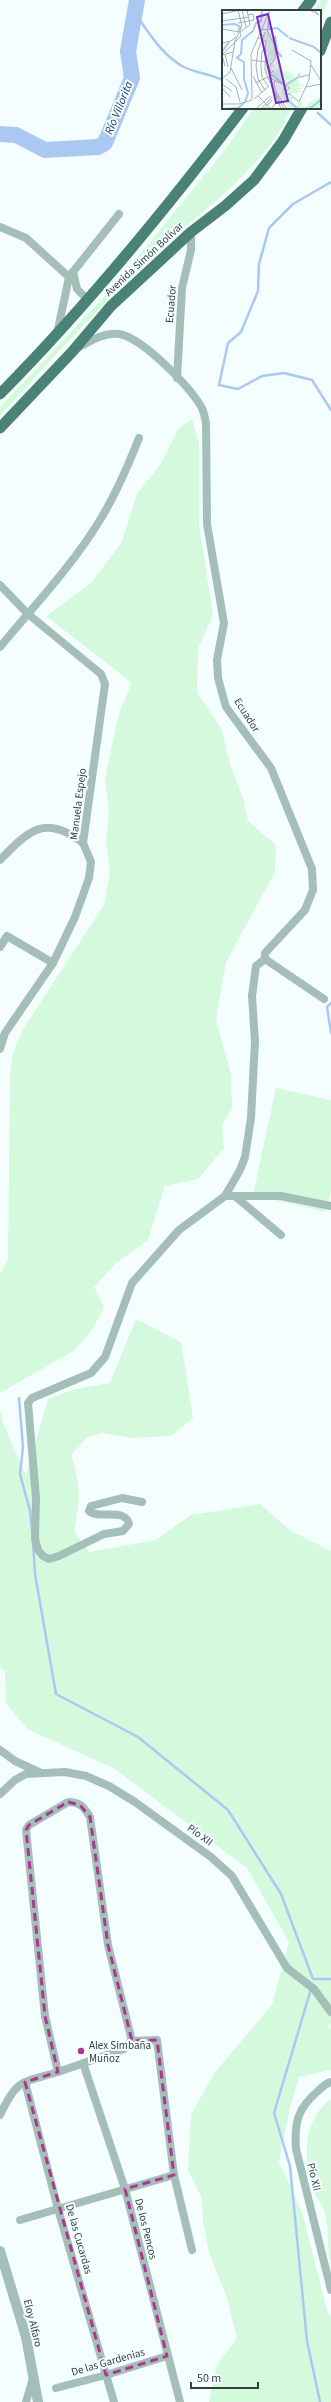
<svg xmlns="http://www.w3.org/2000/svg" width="331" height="2402" font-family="'Source Sans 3',sans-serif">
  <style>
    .green { fill: #d4f9dc }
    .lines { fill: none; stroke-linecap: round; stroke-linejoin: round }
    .stream { stroke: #abc8f2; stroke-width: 2.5 }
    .river { stroke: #abc8f2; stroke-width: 16 }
    .minor { stroke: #a4bfb8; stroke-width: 8 }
    .tertiary { stroke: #a4bfb8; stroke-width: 10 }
    .trunk { stroke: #4a8275; stroke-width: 11 }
    .marked { fill: none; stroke: #ac3892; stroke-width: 3; stroke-dasharray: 8 5; stroke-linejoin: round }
    .poi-dot { fill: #ac3892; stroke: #f5feff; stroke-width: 1.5 }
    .labels { text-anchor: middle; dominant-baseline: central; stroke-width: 4; stroke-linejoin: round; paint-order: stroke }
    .street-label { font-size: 11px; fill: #363f40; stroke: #f5feff }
    .poi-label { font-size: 11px; fill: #363f40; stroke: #f5feff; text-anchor: start }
    .water-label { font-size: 12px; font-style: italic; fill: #1b3e72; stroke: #f5feff }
    .inset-river { fill: none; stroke: #abc8f2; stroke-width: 2 }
    .inset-road { fill: none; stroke: #a9b2b3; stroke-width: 1 }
    .view { fill: #7b2cbf; fill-opacity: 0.15; stroke: #7b2cbf; stroke-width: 2 }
    .inset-edge { fill: none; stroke: #363f40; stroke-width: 2 }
  </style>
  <rect width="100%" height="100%" fill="#f5feff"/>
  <g class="green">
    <polygon points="321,0 328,0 320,21 320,11 314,11"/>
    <path d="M254 108H292C263 172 202 209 152 256 99 307 49 362 0 416V407L116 284 224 151Z"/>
    <polygon points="192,419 199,443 199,524 213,615 198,649 197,693 221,728 230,764 243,798 248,821 276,845 275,872 226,962 216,1019 231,1075 232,1108 222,1125 224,1148 198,1179 165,1186 148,1240 116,1263 94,1287 104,1307 92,1330 75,1350 0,1393 0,1274 8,1260 10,1076 13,1052 25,1026 104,905 110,871 106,842 109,811 105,779 119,713 132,683 46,616 91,583 122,542 137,494 160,465 178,429"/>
    <polygon points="276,1088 331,1100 331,1191 326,1212 253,1195"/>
    <path d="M136 1319 181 1342 193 1418 171 1436 132 1438 103 1433 87 1437 71 1455C81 1485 80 1501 74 1531L89 1552 156 1540 191 1515 260 1504 291 1531 331 1551V2024L326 2026 331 2029V2070L299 2077 290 2108 279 2162 302 2212 328 2314 331 2317V2402H209L217 2365 237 2338 227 2298 209 2252 203 2221 202 2199 188 2170 191 2115 215 2072 272 2005 289 1942 247 1868 115 1769 27 1729 6 1703 5 1672 0 1667V1411L3 1423 26 1476 48 1399 75 1389 110 1383Z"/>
    <path d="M331 2099V2265C326 2248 330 2228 324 2210 322 2204 317 2198 314 2192 303 2162 302 2119 331 2099Z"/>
  </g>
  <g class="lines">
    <g class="stream">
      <path d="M134 12C148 31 160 53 182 66 192 72 210 74 223 80"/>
      <polyline points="318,113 331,125"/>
      <polyline points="331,182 293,204 269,228 259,264 258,291 241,332 228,343 219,385 238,389 262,376 284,373 312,380 331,410"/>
      <polyline points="331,1003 327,1007 331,1033"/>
      <polyline points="19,1398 23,1447 20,1474 30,1511 32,1530"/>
      <polyline points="33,1543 35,1574 56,1694 138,1737 228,1810 281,1894 313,1979 331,1979"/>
      <polyline points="311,1989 274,2113 290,2166 307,2341 320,2402"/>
    </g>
    <polyline class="river" points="0,134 16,135 45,150 98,147 105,143 132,78 128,51 137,0"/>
    <g class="minor">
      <polyline points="0,227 26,238 69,277"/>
      <polyline points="73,272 77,289 88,300"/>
      <polyline points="57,334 69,277 119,214"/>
      <path d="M76 349C89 342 103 332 119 334 143 338 190 387 202 408 204 413 205 418 206 423L207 524 224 623 217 660 218 678 226 707 271 768 312 869 313 890 305 910 265 953V959L256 966 252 996 255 1041 251 1118 245 1157 240 1170 225 1196 179 1230 132 1283 105 1357 91 1373 32 1398 28 1403 36 1498 35 1539 38 1550 43 1556 49 1559 59 1556 104 1534 123 1531 129 1524C125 1507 99 1520 89 1511L91 1506 122 1498 142 1502"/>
      <polyline points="177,378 182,288 191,250 191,232"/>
      <polyline points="0,585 28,614 101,674 105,684 83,843 91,862 89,878 75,917 53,963 5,1033 0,1049"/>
      <path d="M0 647C34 606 72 566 100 520 116 494 128 466 139 438"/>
      <path d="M0 860C29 830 45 814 83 843"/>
      <polyline points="0,947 7,936 53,963"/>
      <polyline points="265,959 324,999"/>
      <polyline points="225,1196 281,1196 331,1206"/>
      <polyline points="236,1197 281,1235"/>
      <polyline points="0,1750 15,1761 39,1772"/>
      <polyline points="0,1794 15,1780 26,1774 65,1772 86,1776 109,1786 135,1802 211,1857 232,1876 287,1968 314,1989 331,2012"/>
      <path d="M68 1802C80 1802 84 1807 90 1817L108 1945 131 2037 130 2044 124 2049 58 2072 45 2016 26 1830 29 1825Z"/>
      <polyline points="131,2041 157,2040 174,2175 192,2250"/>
      <polyline points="83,2063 125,2189 180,2402"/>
      <polyline points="25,2082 58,2209 114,2402"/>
      <path d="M331 2082C326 2083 322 2087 318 2091 298 2108 294 2122 296 2149L331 2290"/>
      <path d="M0 2115C17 2079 21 2083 58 2072"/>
      <polyline points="20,2220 174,2175"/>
      <polyline points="56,2388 106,2375 167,2356"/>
      <polyline points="26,2402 33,2378"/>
    </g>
    <polyline class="tertiary" points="0,2251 26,2337 38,2402"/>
    <g class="trunk">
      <polyline points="303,11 311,0"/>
      <polyline points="320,51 331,22"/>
      <path d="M0 394C88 305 167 208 243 108"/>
      <polyline points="0,428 72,352 111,306 191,232 225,206 254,180 283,141 302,108"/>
    </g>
  </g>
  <path class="marked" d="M68 1802 80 1805 90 1817 108 1945 132 2041 157 2040 174 2175 125 2189 167 2356 106 2375 25 2082 58 2072 45 2016 26 1830 29 1825Z"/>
  <circle class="poi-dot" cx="81" cy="2051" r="4"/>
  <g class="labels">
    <g class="street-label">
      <text transform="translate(144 259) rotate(-43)">Avenida Simón Bolívar</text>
      <text transform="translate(171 304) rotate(-85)">Ecuador</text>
      <text transform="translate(247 715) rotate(57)">Ecuador</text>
      <text transform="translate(78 804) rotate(-83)">Manuela Espejo</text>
      <text transform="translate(200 1835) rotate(36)">Pío XII</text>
      <text transform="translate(314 2177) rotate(76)">Pío XII</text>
      <text transform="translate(146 2229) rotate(76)">De los Pencos</text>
      <text transform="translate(79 2239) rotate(74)">De las Cucardas</text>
      <text transform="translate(33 2323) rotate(76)">Eloy Alfaro</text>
      <text transform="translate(108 2362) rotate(-16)">De las Gardenias</text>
    </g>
    <g class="poi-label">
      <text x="89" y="2045">Alex Simbaña<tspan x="89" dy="13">Muñoz</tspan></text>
    </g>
    <g class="water-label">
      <text transform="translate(119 108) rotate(-68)">Río Villorita</text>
    </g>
  </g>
  <g transform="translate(222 10)">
    <rect width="99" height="99" fill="#f5feff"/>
    <path d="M45 20 52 36V46L46 57 47 59 50 53 53 56 49 59 50 62 56 59 71 64V66L73 65 70 69 87 66 76 69 78 76 83 74 81 76H84L71 77 82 78 75 80 82 82H73L79 85 67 82 66 86 64 80 69 78 63 77 67 78 63 79 66 88 67 84 71 88 69 92 74 97 78 91 82 97 99 86V99H67L59 83 61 74 44 63 46 37 45 31 41 29Z" fill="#d4f9dc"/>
    <path class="inset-river" d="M47 8 46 19 55 18 66 27M0 15 13 14 18 17 16 21M53 26 55 41 60 47M67 28 92 37 99 43M0 42 7 32M49 64 60 73M64 75 76 67M65 89 76 99M4 99 16 98 23 92 26 83 22 69V52L15 48 19 44 20 30 31 21 34 13 39 11 40 0M87 99 99 90"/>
    <path class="inset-road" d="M20 0 24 17M88 0 97 5 92 0M0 4 18 0M0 11 27 7M16 13 32 10 31 4 26 5M0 19 17 22M40 19 45 20 53 36V48L47 57 49 63 52 60M36 28 44 31 43 60 48 73M0 33 9 31 14 27M44 37 40 41 39 56 40 67 46 76M3 44 6 57M0 45 19 26 18 22 28 15 25 0M30 50 44 52M89 55 99 71M3 56 0 45 11 42M9 58 20 80M77 63V67L87 65M31 66 40 83M0 69 8 62 13 31 20 16 16 0M4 69 14 77 18 92M52 71 53 80 65 99M33 73 46 67 68 78 63 81 65 87 67 83 77 92 87 70 89 51 70 40M0 74 10 81M49 74 59 99M84 77 99 74M0 78 8 87M43 80 36 69 34 56 36 40 43 22M53 82 62 99M36 86 49 99 53 94M30 89 29 44 48 0M32 89 47 76M0 94H17L30 90M35 98 48 86M39 99 50 87M42 99 50 90"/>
    <path class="view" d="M46 4 66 91 54 93 35 7Z"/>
    <rect width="99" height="99" class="inset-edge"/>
  </g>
  <path d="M191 2382v6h67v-6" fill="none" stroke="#363f40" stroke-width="2"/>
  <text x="197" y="2382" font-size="12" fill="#363f40" stroke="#f5feff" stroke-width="3" paint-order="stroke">50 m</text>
</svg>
